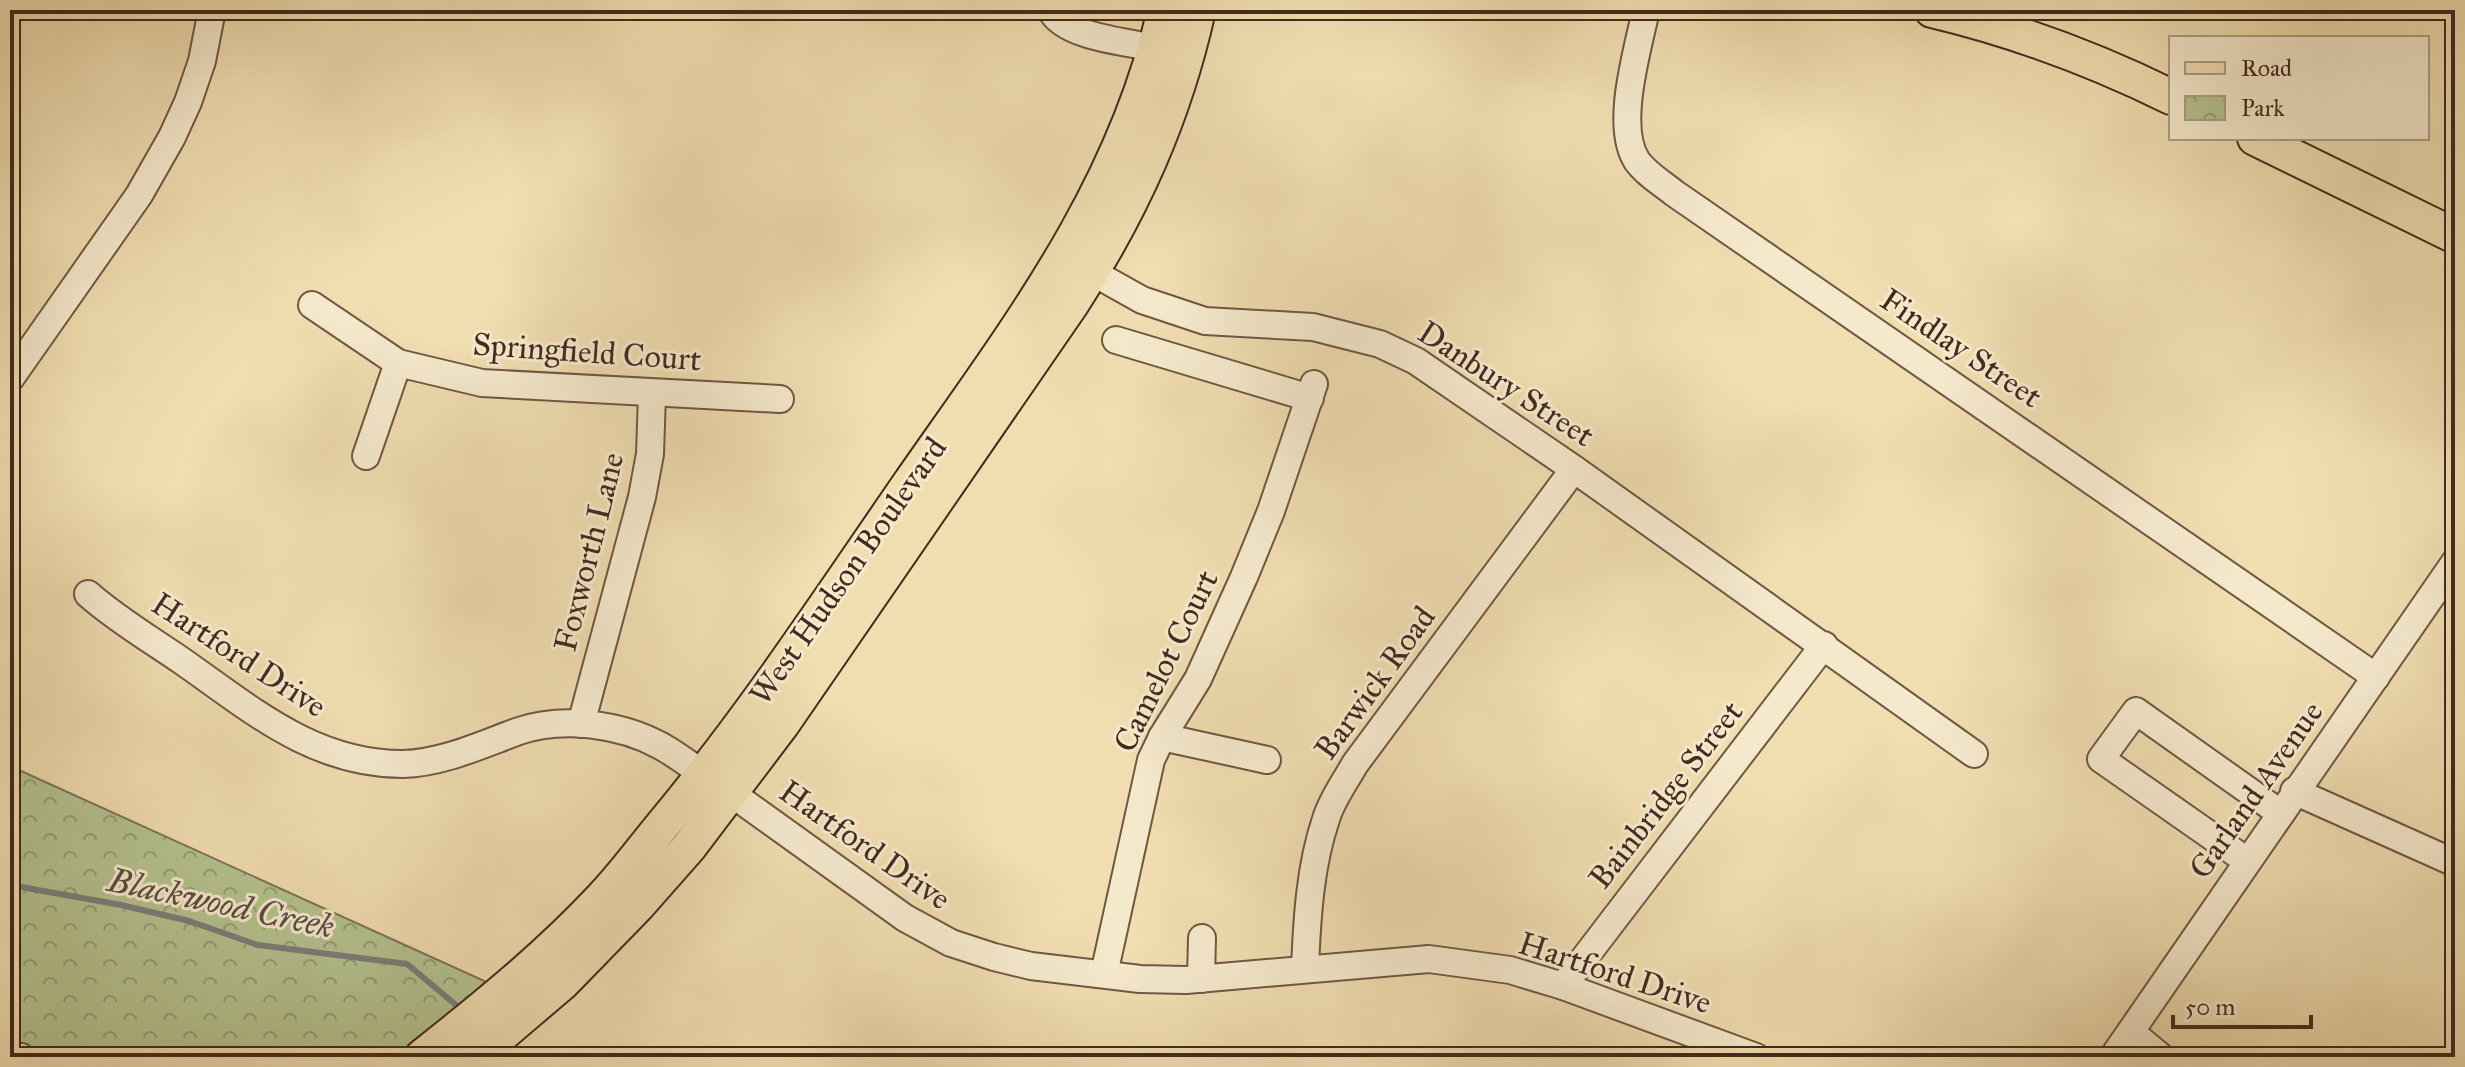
<svg xmlns="http://www.w3.org/2000/svg" width="2465" height="1067" font-family="'IM FELL Great Primer',serif">
  <style>
    .park { fill: url(#park-crowns); stroke: #7b7658; stroke-width: 2 }
    .lines { fill: none; stroke-linecap: round; stroke-linejoin: round }
    .stream { stroke: #7b7f7b; stroke-width: 6 }
    .minor-casing { stroke: #6e5743; stroke-width: 30 }
    .major-casing { stroke: #422a1f; stroke-width: 38 }
    .minor { stroke: #f5e9cc; stroke-width: 26 }
    .major { stroke: #f0ddb0; stroke-width: 34 }
    .labels { text-anchor: middle; dominant-baseline: central; stroke-width: 6; stroke-linejoin: round; paint-order: stroke }
    .street-label { font-size: 32px; fill: #422a1f; stroke: #f5e9cc }
    .water-label { font-size: 34px; font-style: italic; fill: #5a4e45; stroke: #f5e9cc }
  </style>
  <defs>
    <pattern id="park-crowns" width="20" height="18" patternUnits="userSpaceOnUse" patternTransform="scale(2)"><rect width="20" height="18" fill="#b4c290"/><path d="M2 6a3 3 0 1 1 6 0M12 15a3 3 0 1 1 6 0" fill="none" stroke="#949e75"/></pattern>
  </defs>
  <rect width="100%" height="100%" fill="#f0ddb0"/>
  <filter id="stains"><feTurbulence type="fractalNoise" baseFrequency=".0025" numOctaves="4"/><feColorMatrix values="0 0 0 0 .2 0 0 0 0 .09 0 0 0 0 .02 0 0 0 .5 -.17"/></filter>
  <radialGradient id="worn" r=".72"><stop offset=".6" stop-color="#630" stop-opacity="0"/><stop offset="1" stop-color="#630" stop-opacity=".3"/></radialGradient>
  <polygon class="park" points="10,766 491,984 401,1057 10,1057"/>
  <g class="lines">
    <polyline class="stream" points="10,885 121,905 189,921 258,945 407,964 456,1005"/>
    <g class="minor-casing">
      <g id="minor">
        <path d="M1051 10C1064 37 1128 42 1155 48"/>
        <path d="M1646 10C1638 49 1614 126 1637 161 1646 174 1662 183 1674 193L2376 677"/>
        <polyline points="1085,259 1086,266 1092,272 1142,300 1205,321 1313,327 1380,344 1416,361 1574,469 1974,754"/>
        <polyline points="312,305 398,363 482,383 780,399"/>
        <polyline points="1116,340 1310,398"/>
        <polyline points="10,379 139,195 172,137 188,102 202,61 212,10"/>
        <polyline points="366,456 398,363"/>
        <path d="M88 594C116 619 150 639 182 661 251 709 313 764 403 764 443 763 483 744 519 731 563 716 621 724 661 746 686 760 707 779 731 793L905 918 951 943 994 957 1031 966 1140 979 1186 980 1429 959 1510 970 1563 986 1756 1057"/>
        <polyline points="581,724 642,497 650,454 652,394"/>
        <polyline points="1162,737 1267,760"/>
        <polyline points="2294,791 2455,863"/>
        <polyline points="2247,861 2101,759 2136,711 2280,813"/>
        <path d="M1305 968C1307 919 1310 866 1326 819 1332 799 1345 782 1355 764L1574 469"/>
        <polyline points="1104,974 1151,760 1162,737 1198,679 1244,577 1271,511 1314,384"/>
        <polyline points="1201,979 1202,938"/>
        <polyline points="1563,986 1824,645"/>
        <polyline points="2131,1032 2161,1057"/>
        <polyline points="10,1056 21,1057"/>
        <polyline points="2113,1057 2455,562"/>
      </g>
    </g>
    <g class="major-casing">
      <g id="major">
        <path d="M1932 10C2016 30 2094 59 2171 97"/>
        <polyline points="2255,138 2455,236"/>
        <path d="M422 1057C485 1007 548 956 603 897 624 875 642 850 661 827 752 718 830 599 910 483 1015 332 1124 193 1165 10"/>
        <path d="M475 1057 563 982 637 906 689 847 782 724 1072 303C1132 210 1174 118 1198 10"/>
      </g>
    </g>
    <use href="#minor" class="minor"/>
    <use href="#major" class="major"/>
  </g>
  <g class="labels">
    <g class="street-label">
      <text transform="translate(1961 348) rotate(34)">Findlay Street</text>
      <text transform="translate(587 352) rotate(4)">Springfield Court</text>
      <text transform="translate(1506 384) rotate(33)">Danbury Street</text>
      <text transform="translate(589 552) rotate(-76)">Foxworth Lane</text>
      <text transform="translate(848 571) rotate(-55)">West Hudson Boulevard</text>
      <text transform="translate(239 655) rotate(33)">Hartford Drive</text>
      <text transform="translate(1166 661) rotate(-64)">Camelot Court</text>
      <text transform="translate(1375 683) rotate(-54)">Barwick Road</text>
      <text transform="translate(2256 790) rotate(-55)">Garland Avenue</text>
      <text transform="translate(1666 795) rotate(-52)">Bainbridge Street</text>
      <text transform="translate(865 845) rotate(35)">Hartford Drive</text>
      <text transform="translate(1615 973) rotate(18)">Hartford Drive</text>
    </g>
    <g class="water-label">
      <text transform="translate(221 903) rotate(12)">Blackwood Creek</text>
    </g>
  </g>
  <rect width="2465" height="1067" fill="none" stroke="#f0ddb0" stroke-width="40"/>
  <rect x="12" y="12" width="2441" height="1043" fill="none" stroke="#422a1f" stroke-width="4"/>
  <rect x="20" y="20" width="2425" height="1027" fill="none" stroke="#422a1f" stroke-width="2"/>
  <rect x="2169" y="36" width="260" height="104" fill="#f5e9cc" stroke="#ad9d87" stroke-width="2"/>
  <rect x="2185" y="62" width="40" height="12" fill="#f0ddb0" stroke="#ad9d87" stroke-width="2"/>
  <text x="2241" y="76" font-size="24" fill="#422a1f">Road</text>
  <rect x="2185" y="96" width="40" height="24" fill="url(#park-crowns)" stroke="#ad9d87" stroke-width="2"/>
  <text x="2241" y="116" font-size="24" fill="#422a1f">Park</text>
  <path d="M2173 1015v12h138v-12" fill="none" stroke="#422a1f" stroke-width="4"/>
  <text x="2185" y="1015" font-size="24" fill="#422a1f" stroke="#f5e9cc" stroke-width="6" paint-order="stroke">50 m</text>
  <rect width="100%" height="100%" filter="url(#stains)"/>
  <rect width="100%" height="100%" fill="url(#worn)"/>
</svg>
